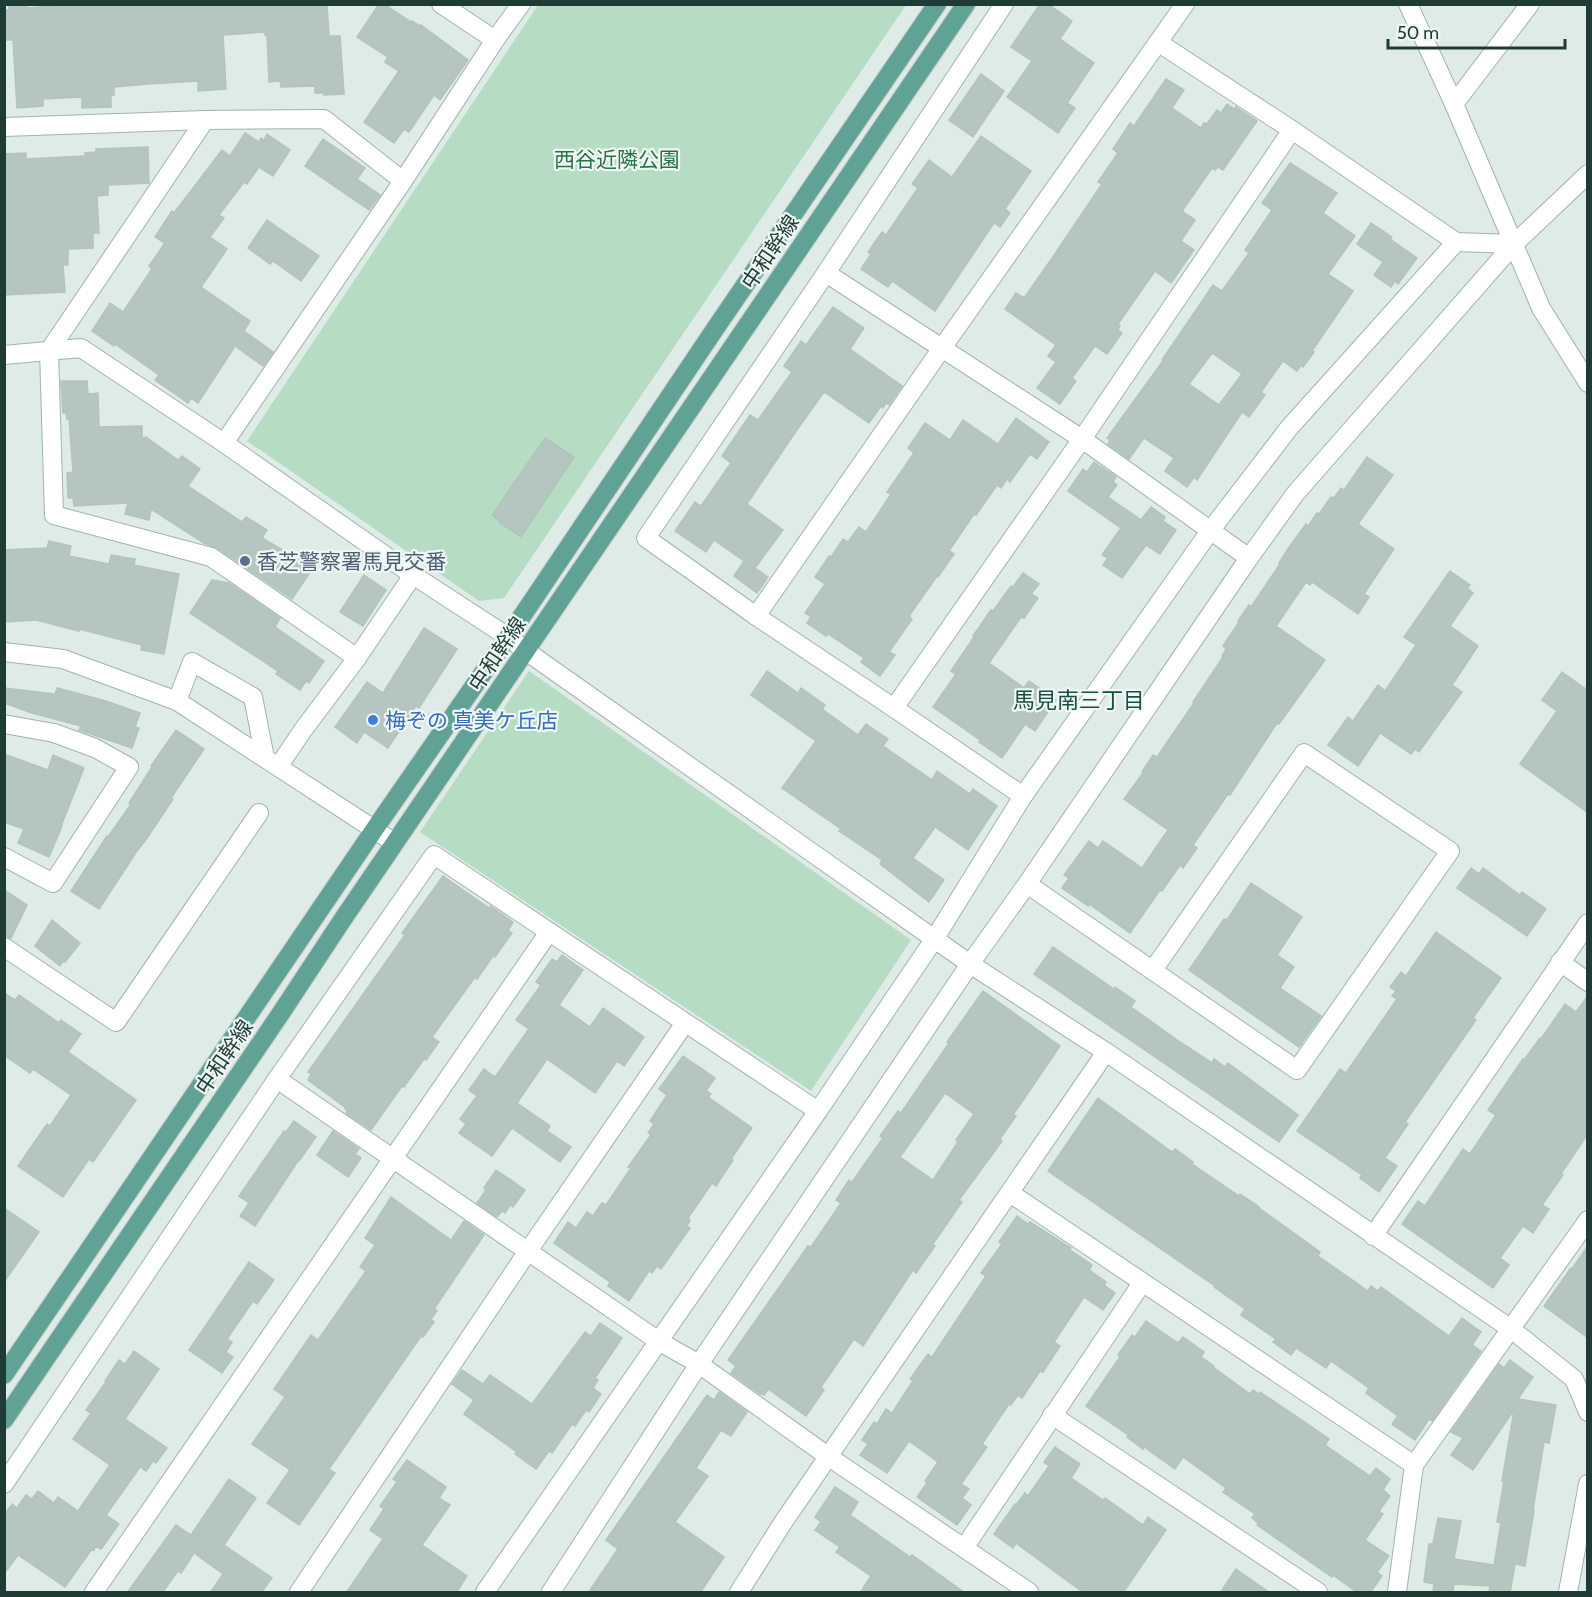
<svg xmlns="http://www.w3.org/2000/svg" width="1592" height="1597" font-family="Cabin,'Noto Sans JP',sans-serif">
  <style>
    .green { fill: #b6ddc3 }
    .building { fill: #b4c6bf; stroke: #b1c5bd; stroke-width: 1.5; fill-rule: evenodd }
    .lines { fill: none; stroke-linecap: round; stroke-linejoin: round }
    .minor-casing { stroke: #a1b3ad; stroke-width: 20 }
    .major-casing { stroke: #c0c8c6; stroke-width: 20 }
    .minor { stroke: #fff; stroke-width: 18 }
    .major { stroke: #60a396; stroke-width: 18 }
    .service-dot { fill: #5c6f8a; stroke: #eff7f4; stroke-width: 2 }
    .shop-dot { fill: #3f7fe0; stroke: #eff7f4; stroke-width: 2 }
    .labels { text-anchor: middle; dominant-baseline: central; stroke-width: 4.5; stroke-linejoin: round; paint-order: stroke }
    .park-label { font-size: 21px; fill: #27744a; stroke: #eff7f4 }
    .street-label { font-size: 21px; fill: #1f3b35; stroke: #eff7f4 }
    .service-label { font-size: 21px; fill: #4e5e75; stroke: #eff7f4; text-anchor: start }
    .shop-label { font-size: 21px; fill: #366cbe; stroke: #eff7f4; text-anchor: start }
    .neighbourhood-label { font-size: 22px; fill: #1a4e45; stroke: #eff7f4 }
  </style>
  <rect width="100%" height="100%" fill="#deebe6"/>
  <g class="green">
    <polygon points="538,5 906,5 504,598 479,601 247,441"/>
    <polygon points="529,671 911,940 811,1091 420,832"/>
  </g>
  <g class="building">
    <polygon points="9,4 27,4 28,8 69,4 327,4 329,36 340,36 344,94 324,95 324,93 315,93 315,86 281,87 280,81 269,82 267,35 265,35 265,32 223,35 226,89 198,91 198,81 148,84 114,87 114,95 111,95 111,107 82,108 82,97 43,99 43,106 17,108 13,40 4,40 4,10 9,10"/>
    <polygon points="379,4 384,4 411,22 412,21 420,26 421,25 468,60 440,100 434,95 409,132 404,129 394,143 364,122 399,71 385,62 388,57 357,37"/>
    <polygon points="1040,4 1048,4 1072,21 1060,39 1094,63 1067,103 1075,108 1058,133 1007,97 1032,61 1011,47"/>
    <polygon points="981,74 1004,91 973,137 949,120"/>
    <polygon points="1166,79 1184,90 1172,108 1201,128 1204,123 1207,124 1217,110 1221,113 1227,104 1234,109 1236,107 1257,121 1223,170 1218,167 1215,170 1212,168 1182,211 1195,220 1181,241 1194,250 1171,283 1155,271 1118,324 1120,326 1118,330 1122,333 1107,354 1095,346 1072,378 1076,381 1060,404 1037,388 1056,362 1048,356 1056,345 1005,309 1016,293 1024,298 1048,264 1102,184 1098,182 1118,153 1113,149 1130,123 1134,126"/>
    <polygon points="245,133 259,142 261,138 264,140 267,134 290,150 273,176 259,167 247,184 244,182 219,215 224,218 210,237 227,249 201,287 250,321 244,331 273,352 263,366 235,346 198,403 191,398 188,403 155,380 159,375 115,344 114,346 92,331 110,303 123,312 152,269 149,266 165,243 155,237 172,211 174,213 222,150 230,156"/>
    <polygon points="981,136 1031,171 1005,209 1010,213 1000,227 994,223 935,311 892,281 888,287 861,269 871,254 868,252 882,232 886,235 918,188 912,184 929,160 952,177"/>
    <polygon points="323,139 365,168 357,179 380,195 369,210 305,166"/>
    <polygon points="148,147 149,183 108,185 108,195 97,196 99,233 93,233 93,248 68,249 68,265 63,265 65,292 4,295 4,154 26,153 26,159 85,156 85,153 96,152 96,149"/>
    <path d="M1290 163 1337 193 1323 213 1355 236 1328 274 1353 291 1312 351 1314 352 1303 367 1301 365 1297 371 1283 361 1261 392 1265 395 1249 417 1242 412 1197 480 1194 477 1187 487 1165 471 1174 458 1144 438 1129 459 1108 444 1110 440 1107 438 1163 361 1162 360 1213 285 1222 291 1249 253 1245 250 1272 210 1262 203ZM1212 353 1242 374 1219 405 1189 384Z"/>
    <polygon points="267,220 319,256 301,281 273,261 270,264 248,248"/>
    <polygon points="1371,223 1392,237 1390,239 1417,258 1398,284 1395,281 1391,287 1374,275 1383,262 1357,244"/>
    <polygon points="833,307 864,328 850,349 902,386 889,405 886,403 883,408 881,406 869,423 824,392 794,434 747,504 783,530 755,568 768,577 757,593 734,576 744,561 714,540 706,552 675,531 695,502 701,506 731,463 722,456 750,415 758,420 792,372 784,366 801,341 806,345"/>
    <polygon points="61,381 87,381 88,394 98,393 99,427 142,426 142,438 146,437 178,460 182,456 200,469 188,486 242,522 246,517 267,530 262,538 313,568 292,599 217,548 204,543 151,509 149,520 125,514 128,503 74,506 73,498 68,498 67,473 73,472 69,418 67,419 66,413 63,413"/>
    <polygon points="1016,418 1049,442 1037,459 1030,454 1010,482 1007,479 1001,488 997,485 976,515 974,514 949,551 954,554 938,577 937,576 909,616 912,619 889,652 895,655 880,676 861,662 864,658 828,634 826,636 807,623 811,617 805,613 825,584 815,577 829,556 831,557 843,539 848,542 859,527 866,532 891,494 887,492 914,453 908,448 925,423 950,440 963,420 998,444"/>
    <polygon points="545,438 574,457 521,537 499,522 499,521 492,515"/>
    <polygon points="1367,457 1393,475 1358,524 1394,549 1364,594 1369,597 1358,614 1312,582 1310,585 1306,582 1276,626 1325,660 1279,724 1277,723 1230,795 1228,794 1193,845 1197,848 1183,868 1180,865 1162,891 1160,890 1130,933 1089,904 1088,906 1062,888 1069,878 1064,875 1089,841 1098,848 1103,841 1142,868 1168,830 1124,799 1143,773 1142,772 1153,755 1157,757 1194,703 1193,702 1223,657 1222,656 1226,649 1223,646 1239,622 1238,621 1249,605 1251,607 1280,564 1279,563 1290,546 1306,524 1308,526 1317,513 1319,514 1331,497 1334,498 1341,488 1344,490"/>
    <polygon points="1094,462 1116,477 1113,482 1117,485 1108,497 1141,520 1151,507 1165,517 1163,521 1176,530 1160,554 1146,545 1122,578 1103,565 1108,558 1102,555 1121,528 1068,491 1083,469 1087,472"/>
    <polygon points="49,541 71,546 69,556 109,564 111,555 135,559 134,565 179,574 164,654 141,650 142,645 79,629 79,631 36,620 4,622 4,550 47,548"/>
    <polygon points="1450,571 1470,585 1467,588 1473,593 1450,626 1478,646 1452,685 1462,692 1419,752 1415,749 1411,754 1380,733 1358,766 1328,745 1348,717 1353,721 1378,685 1385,691 1416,645 1404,637"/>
    <polygon points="1023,573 1039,584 1031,594 1038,598 1024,618 1021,617 989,663 1024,688 1029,681 1056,700 1035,731 1025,724 1002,758 979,742 980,740 933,707 956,674 951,671 974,637 973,636 991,610 993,611 1011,586 1013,587"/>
    <polygon points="364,575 386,590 363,626 340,612"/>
    <polygon points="212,580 229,583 280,618 275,627 324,661 309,683 306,681 300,690 276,674 278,671 190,613"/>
    <polygon points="424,628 457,649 419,708 416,706 388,748 364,732 357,743 335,727 367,682 383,693"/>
    <polygon points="767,671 798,693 801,688 825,705 822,709 858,735 866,724 888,739 883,746 932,780 937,771 970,794 973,789 997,806 968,850 935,827 913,858 944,880 929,902 880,864 882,860 839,831 841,829 782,788 816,741 751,695"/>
    <polygon points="1562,672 1587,690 1587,812 1520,764 1557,711 1542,700"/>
    <polygon points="4,688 55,694 57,688 106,701 140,713 135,727 139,728 132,748 79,730 81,726 32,713 4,703"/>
    <polygon points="176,730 204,749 171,798 173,799 147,838 137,851 99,909 71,891 107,836 108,837 131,804 129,803 152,767 151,766"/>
    <polygon points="4,754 48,770 53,755 84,768 61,826 62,826 49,857 18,843 24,829 4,822"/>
    <polygon points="1471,868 1479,874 1483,868 1520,895 1522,892 1546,909 1527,936 1457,888"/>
    <polygon points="443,876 489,908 490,906 513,922 508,931 512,933 495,957 493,956 477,979 475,977 432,1037 439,1042 426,1060 424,1059 404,1087 402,1086 371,1130 346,1113 348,1111 345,1109 346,1108 308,1080 311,1074 308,1072 405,935 402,933"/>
    <polygon points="1251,883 1302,917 1277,955 1294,967 1280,988 1321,1016 1299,1047 1189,970 1224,919 1227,920"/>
    <polygon points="4,890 27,905 11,938 4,936"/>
    <polygon points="52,920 80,943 65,962 63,961 60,966 35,946"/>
    <polygon points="1436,932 1501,978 1473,1018 1476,1020 1405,1122 1408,1124 1385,1158 1397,1166 1379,1192 1360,1178 1362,1175 1297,1131 1340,1069 1346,1073 1397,999 1392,996 1396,991 1390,987 1401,972 1406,976"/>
    <polygon points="1053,947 1114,989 1115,987 1135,1001 1131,1007 1180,1042 1212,1063 1214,1059 1225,1067 1228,1063 1298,1115 1279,1142 1034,974"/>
    <polygon points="562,955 583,970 559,1005 590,1027 603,1008 644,1037 624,1066 617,1061 595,1093 547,1059 517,1103 550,1126 547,1131 571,1147 560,1162 512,1128 492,1156 459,1133 466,1124 460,1119 477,1096 469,1090 484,1069 495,1077 529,1029 516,1020 541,985 536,982 552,959 557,962"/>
    <path d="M983 991 1060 1046 1013 1115 1016 1116 1000 1139 1002 1141 959 1200 962 1202 933 1244 935 1246 916 1273 913 1270 863 1346 854 1339 821 1387 824 1390 806 1416 768 1389 764 1395 760 1393V1394L731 1373 736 1366 728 1360 808 1246 811 1247 841 1203 836 1200 849 1180 852 1182 883 1138 880 1136 898 1111 901 1113 949 1043 947 1042ZM945 1093 974 1114 956 1140 958 1142 933 1180 900 1157Z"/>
    <polygon points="4,993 15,1000 19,995 59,1023 61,1020 81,1034 68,1052 136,1100 93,1162 89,1159 63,1197 18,1166 47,1124 50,1126 71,1095 33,1069 30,1073 4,1055"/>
    <polygon points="1587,997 1587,1135 1561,1174 1563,1175 1542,1205 1549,1209 1533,1233 1523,1226 1500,1258 1509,1265 1493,1288 1402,1224 1418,1201 1425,1206 1463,1149 1470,1154 1496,1115 1488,1110 1523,1059 1524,1060 1540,1038 1541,1039 1565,1004 1576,1012"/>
    <polygon points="683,1056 715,1078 706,1091 711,1094 708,1097 752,1128 731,1159 733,1160 716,1186 712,1183 688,1218 690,1220 687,1226 690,1228 661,1269 657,1266 652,1273 649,1271 629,1301 608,1286 610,1282 554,1243 568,1222 576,1228 587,1212 593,1216 602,1203 606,1205 631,1168 628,1167 651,1135 648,1133 654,1124 650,1121 667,1095 659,1089"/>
    <polygon points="1098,1098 1172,1152 1175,1149 1193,1162 1192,1164 1239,1196 1240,1194 1259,1207 1259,1208 1320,1252 1318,1256 1368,1291 1371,1286 1378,1291 1381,1287 1449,1336 1462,1318 1481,1332 1472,1345 1481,1351 1432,1421 1429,1419 1415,1440 1392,1424 1398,1416 1366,1393 1369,1388 1331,1361 1326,1368 1296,1348 1291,1355 1273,1342 1276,1339 1241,1315 1245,1309 1214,1287 1215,1286 1048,1171"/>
    <polygon points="294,1121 316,1137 299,1161 298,1161 255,1226 240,1216 249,1203 239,1196 284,1131 286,1132"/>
    <polygon points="333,1131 359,1149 355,1154 361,1158 348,1177 317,1155"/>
    <polygon points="496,1170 525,1190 513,1207 510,1205 505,1213 502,1211 497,1217 477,1203 486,1190 484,1188"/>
    <polygon points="391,1197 451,1240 464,1221 484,1235 434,1309 437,1311 431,1319 434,1322 423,1337 421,1336 329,1469 335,1473 299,1525 267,1503 290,1470 252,1444 285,1397 274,1389 311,1335 318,1340 366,1271 360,1267 375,1245 365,1238"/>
    <polygon points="4,1208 39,1232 4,1282"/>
    <polygon points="1017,1216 1028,1224 1030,1222 1071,1248 1070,1250 1092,1265 1089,1270 1106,1282 1104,1285 1115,1293 1103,1310 1084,1297 1054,1342 1060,1346 1043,1372 1040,1371 1022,1398 1018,1395 1011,1405 1009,1404 982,1444 987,1447 961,1484 969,1489 962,1498 971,1505 957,1525 917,1497 927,1483 925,1481 938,1462 909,1441 887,1473 860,1455 868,1444 862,1440 874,1422 877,1424 886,1409 892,1413 913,1381 910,1379 928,1354 932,1357 986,1276 981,1273 1002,1244 999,1242"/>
    <polygon points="1587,1247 1587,1337 1544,1306 1571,1268 1572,1269"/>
    <polygon points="249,1262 274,1280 257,1304 253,1301 227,1339 232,1342 226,1352 233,1357 222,1373 189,1350"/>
    <polygon points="1146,1321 1178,1343 1183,1337 1204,1352 1201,1357 1214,1366 1213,1367 1250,1394 1253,1390 1259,1394 1260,1392 1312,1427 1329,1439 1325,1445 1370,1476 1376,1468 1390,1479 1383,1490 1390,1496 1379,1511 1383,1514 1365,1540 1389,1556 1377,1572 1382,1576 1370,1593 1358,1593 1333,1575 1332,1577 1257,1525 1258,1523 1252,1518 1255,1514 1223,1492 1226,1488 1183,1457 1175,1469 1144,1447 1143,1449 1127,1437 1128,1435 1086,1406 1120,1357 1118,1355 1132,1335 1135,1337"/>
    <polygon points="600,1323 622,1338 595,1378 598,1380 593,1388 601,1394 589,1412 586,1410 575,1426 572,1424 552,1453 549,1451 536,1469 515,1454 517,1452 464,1414 474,1400 452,1384 462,1370 483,1384 490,1375 532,1404 585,1332 591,1336"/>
    <polygon points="134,1351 159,1369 125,1419 167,1448 156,1463 153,1461 146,1471 140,1467 106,1515 119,1524 101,1549 96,1546 94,1550 92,1549 65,1587 18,1555 4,1574 4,1515 12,1504 17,1508 26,1495 32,1499 38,1491 54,1503 58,1497 78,1511 110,1465 73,1439 91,1413 86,1410 106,1382 105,1381 119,1360 125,1364"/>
    <polygon points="1510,1360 1533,1377 1518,1399 1556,1405 1549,1443 1544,1442 1533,1510 1534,1510 1525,1566 1515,1564 1510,1593 1489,1593 1490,1586 1454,1584 1453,1593 1433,1590 1434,1584 1424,1582 1429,1544 1433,1544 1438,1518 1461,1521 1454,1559 1494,1565 1501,1523 1497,1522 1504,1481 1502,1481 1514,1410 1473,1470 1451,1455 1463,1438 1451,1432 1499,1364 1504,1368"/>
    <polygon points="719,1392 747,1412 731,1436 721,1430 696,1468 708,1476 675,1522 724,1557 700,1593 588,1593 618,1549 606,1540 707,1395 714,1400"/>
    <polygon points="1055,1447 1080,1464 1071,1478 1103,1500 1105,1498 1143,1525 1148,1517 1166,1530 1123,1593 1084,1593 1016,1543 1013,1548 994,1534 1015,1504 1016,1505 1025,1493 1028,1496 1049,1466 1044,1462"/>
    <polygon points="407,1460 446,1487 439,1498 450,1505 422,1545 467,1576 456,1593 346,1593 383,1539 370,1530 384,1509 380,1506 397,1482 393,1479"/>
    <polygon points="229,1479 256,1498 224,1545 272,1578 261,1593 210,1593 223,1574 194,1553 181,1573 178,1571 162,1593 127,1593 176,1525 191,1535"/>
    <polygon points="835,1487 858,1502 850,1515 910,1557 912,1555 965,1593 860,1593 871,1576 836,1552 840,1547 815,1530 821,1522 815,1517"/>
    <polygon points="1236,1569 1270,1593 1220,1593"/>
  </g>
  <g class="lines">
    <g class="minor-casing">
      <g id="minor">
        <polyline points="441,4 495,40"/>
        <polyline points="1408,4 1454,104 1541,308 1588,383"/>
        <polyline points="1159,43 1292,130 1456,242 1514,244"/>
        <polyline points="1454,104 1530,4"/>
        <polyline points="205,120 49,351 54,515 211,557 357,658"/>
        <polyline points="4,127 205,120 324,119 403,181"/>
        <polyline points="826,273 1082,439 1249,558"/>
        <polyline points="4,355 81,348 224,443 413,575 508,637 526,651 970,964 1106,1052 1511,1329 1574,1379 1588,1412"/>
        <polyline points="224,443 403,181 495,40 521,4"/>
        <polyline points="756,616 646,538 826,273 1004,4"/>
        <polyline points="4,652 63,659 177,701 395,843"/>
        <polyline points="177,701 192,662 253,697 265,758"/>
        <polyline points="894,708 1082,439 1292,130"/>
        <polyline points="4,724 54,733 95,748 129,767 53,883 4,857"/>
        <polyline points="278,767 303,730 357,658 413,575"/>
        <polyline points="1023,796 894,708 756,616 942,348 1185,4"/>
        <polyline points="1027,884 1297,1070 1450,851 1304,753 1153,970"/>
        <polyline points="4,947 116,1022 259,813"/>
        <polyline points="1560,962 1588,982"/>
        <polyline points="277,1079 660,1342 699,1364 829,1457 1029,1592"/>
        <polyline points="818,1111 935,938 1023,796 1210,531 1289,428 1456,242"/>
        <polyline points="1010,1193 1414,1465 1588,1220"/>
        <polyline points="1373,1236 1588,923"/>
        <polyline points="1052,1415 1318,1592"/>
        <polyline points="4,1484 277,1079 434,855 818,1111 485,1592"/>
        <polyline points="964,1548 1142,1283"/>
        <polyline points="94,1592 549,932"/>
        <polyline points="299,1592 528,1251 685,1023"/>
        <polyline points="551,1592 699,1364 970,964 1027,884 1249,558 1295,494 1514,244 1588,174"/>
        <polyline points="739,1592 784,1521 1106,1052"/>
        <polyline points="1397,1592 1414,1465"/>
        <polyline points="1568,1592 1588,1484"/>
      </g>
    </g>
    <g class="major-casing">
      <g id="major">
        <polyline points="4,1375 374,830 508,637 717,326 937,4"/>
        <polyline points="4,1420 281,1013 341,922 966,4"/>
      </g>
    </g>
    <use href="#minor" class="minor"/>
    <use href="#major" class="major"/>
  </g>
  <circle class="service-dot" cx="245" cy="561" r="6"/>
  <circle class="shop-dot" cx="373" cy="720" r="6"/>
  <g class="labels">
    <g class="park-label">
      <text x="617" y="159">西谷近隣公園</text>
    </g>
    <g class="street-label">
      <text transform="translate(770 252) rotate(-56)">中和幹線</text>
      <text transform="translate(497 654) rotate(-56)">中和幹線</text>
      <text transform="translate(224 1057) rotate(-56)">中和幹線</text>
    </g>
    <g class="service-label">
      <text x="257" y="561">香芝警察署馬見交番</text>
    </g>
    <g class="shop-label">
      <text x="385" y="720">梅ぞの 真美ケ丘店</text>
    </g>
    <g class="neighbourhood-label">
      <text x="1079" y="700">馬見南三丁目</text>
    </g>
  </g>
  <rect width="1592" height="1597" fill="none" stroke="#1f3b35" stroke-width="12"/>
  <path d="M1388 39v9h177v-9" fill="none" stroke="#1f3b35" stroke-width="3"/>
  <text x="1397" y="39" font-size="18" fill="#1f3b35" stroke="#eff7f4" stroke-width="4.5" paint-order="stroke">50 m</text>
</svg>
